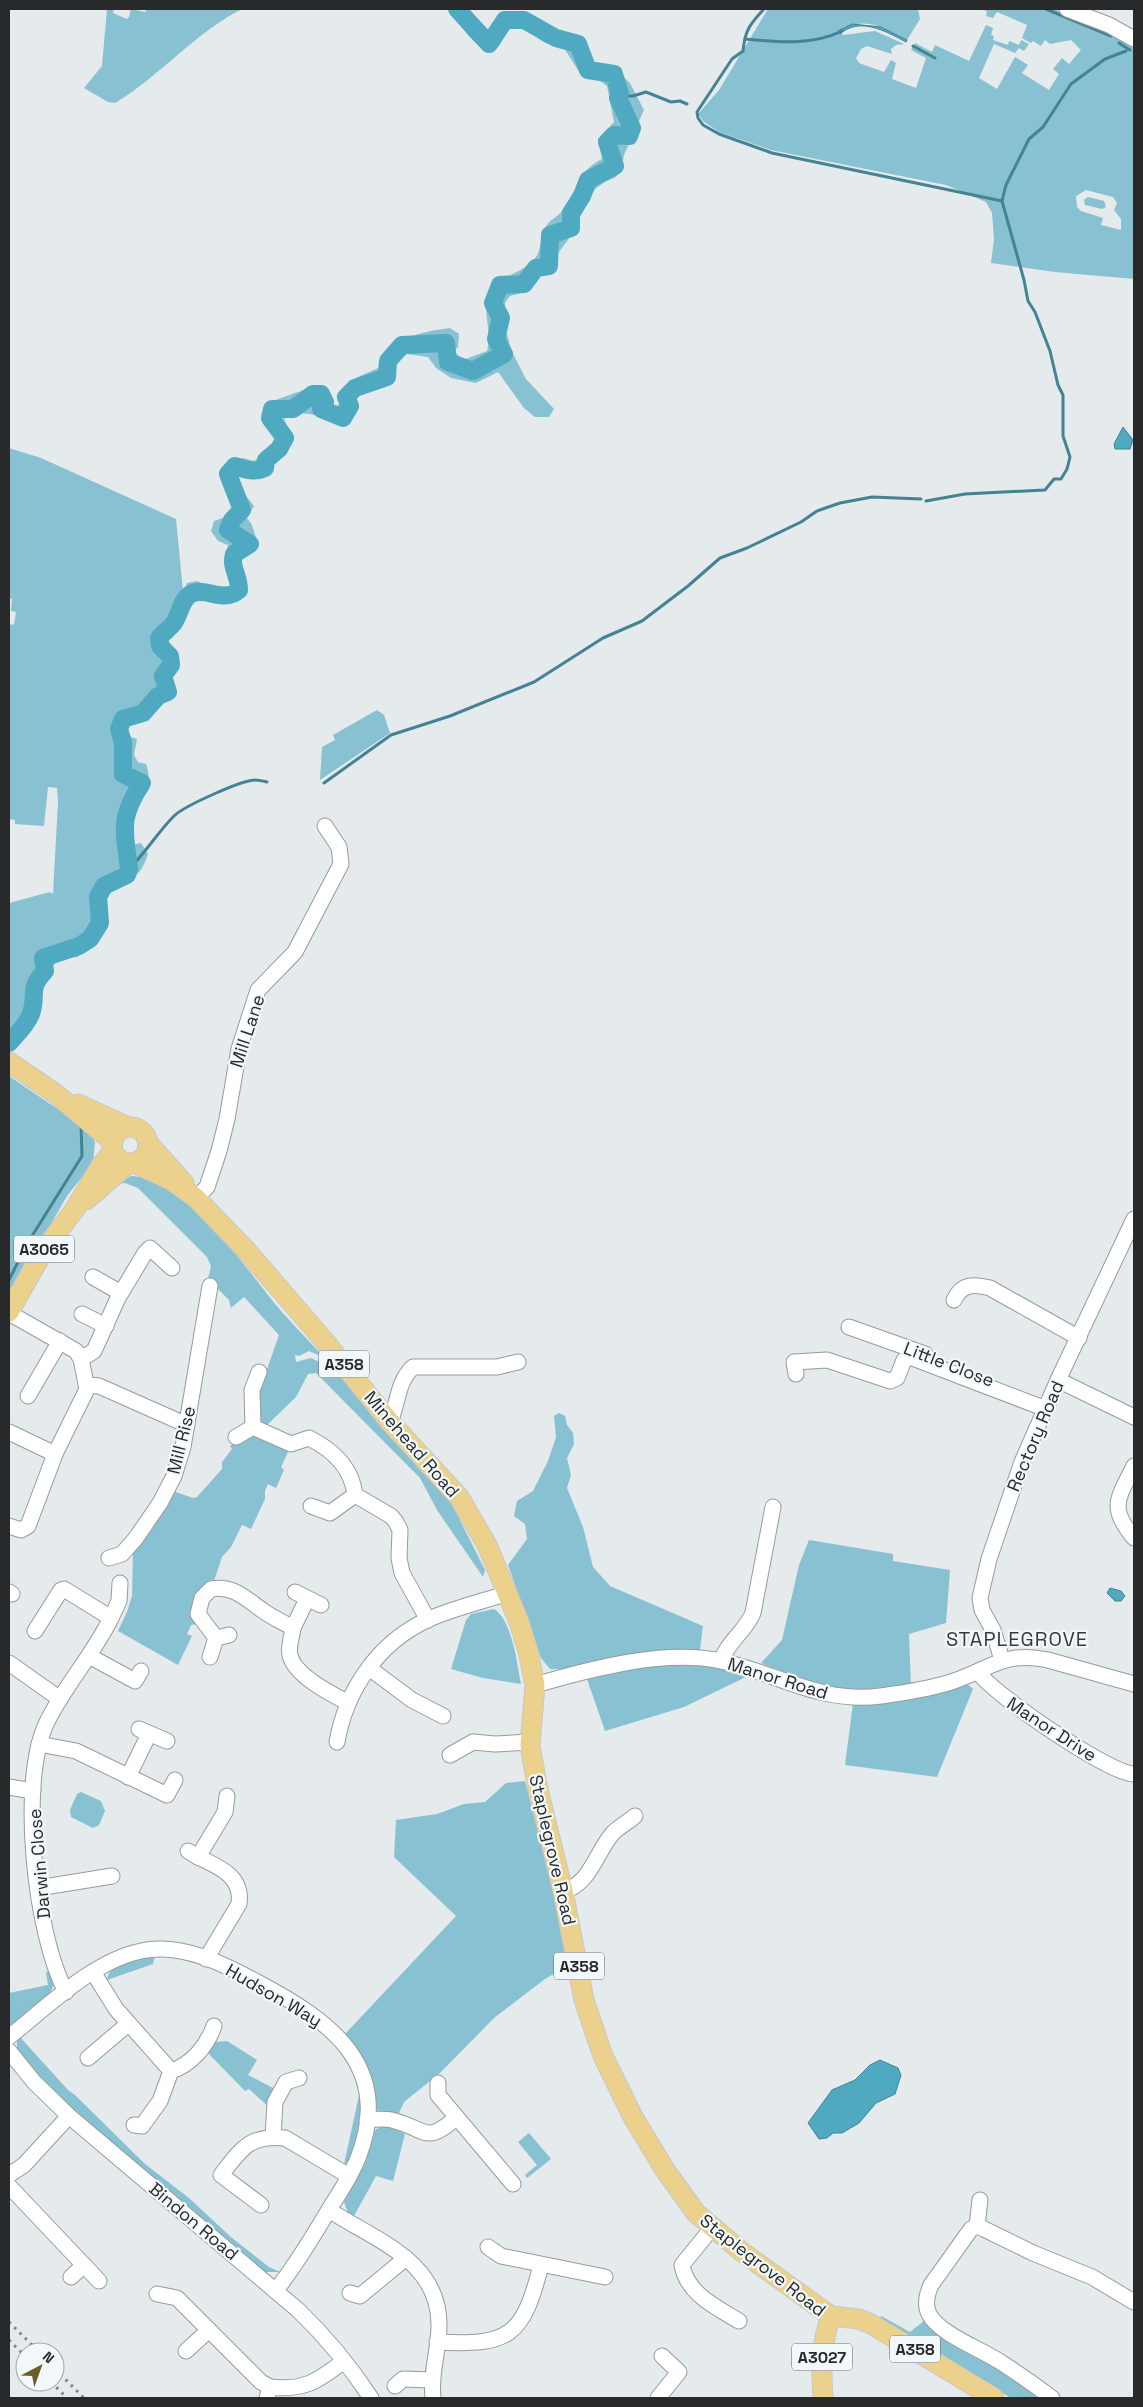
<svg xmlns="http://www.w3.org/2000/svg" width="1143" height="2407" font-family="'Space Grotesk',sans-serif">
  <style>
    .green { fill: #88c1d1; fill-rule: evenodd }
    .water { fill: #4fa9c0; stroke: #438393 }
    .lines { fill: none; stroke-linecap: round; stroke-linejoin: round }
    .stream { stroke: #438393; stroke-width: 3 }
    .river { stroke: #4fa9c0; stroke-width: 18 }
    .minor-casing { stroke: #969b9d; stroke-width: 17 }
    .major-casing { stroke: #c7c7c8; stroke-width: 21 }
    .minor { stroke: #fff; stroke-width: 15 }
    .major { stroke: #ebd18c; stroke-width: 19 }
    .rail { stroke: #818485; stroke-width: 3; stroke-dasharray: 2.5 5; stroke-linecap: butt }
    .labels { text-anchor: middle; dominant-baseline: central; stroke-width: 4.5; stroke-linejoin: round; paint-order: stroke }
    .shield { fill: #f2f7f9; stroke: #646768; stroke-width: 1 }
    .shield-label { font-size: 16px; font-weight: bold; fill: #27292a }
    .street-label { font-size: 18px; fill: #27292a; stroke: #f2f7f9 }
    .quarter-label { font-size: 20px; letter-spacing: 1px; fill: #353a3b; stroke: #f2f7f9 }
  </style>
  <rect width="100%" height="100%" fill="#e5eaec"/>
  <g class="green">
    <path d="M107 9H114L113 13 127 19 129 17 131 9 145 12 147 9H242C196 32 160 76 115 103L108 102 84 88 102 66Z"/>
    <path d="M450 9H465L483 33H490C504 0 532 24 557 33 563 35 570 35 577 36L589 63 612 67 630 83 644 110 624 155 621 171 616 177 605 182 595 189 568 240 529 291 510 296 505 303V326L511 350 526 379 554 409 549 417H535L524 408 498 372 476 383 451 378 436 368 428 357 407 354 397 362C390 395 370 380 356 395 352 400 352 414 345 424 321 419 307 406 284 419L294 439C284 450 269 475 253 475 246 475 241 470 234 472L240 479V488L254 506 247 518 252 525 257 541 239 560C246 573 244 584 237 597L228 600 193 598C186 608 175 629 166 635 177 656 174 660 170 681L173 686 170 699 145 716 130 720 126 727 131 737 137 739 134 755 138 762 146 764C156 792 134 794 131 816 130 825 132 836 132 845L141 843 148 854C138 886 125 874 111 892 103 902 106 910 103 922 99 935 86 946 78 957L58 958C50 970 48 982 37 991 34 1013 29 1034 13 1051L9 1048V903L50 892 53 894 58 802 57 788 48 787 44 826 15 824V820L9 819V624L14 625 16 612 11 611 12 599 9 598V448L41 458 176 519 183 591 187 583 197 581 207 586 232 587 235 582 233 576 225 569 228 545 218 541 211 531 214 521 231 515 235 506 222 483 232 459 243 458 254 461 267 451 276 437 264 425V411C267 408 272 402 276 400 284 397 313 386 320 386L328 401 336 406 342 402C341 380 362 376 378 368 385 339 424 331 450 328L459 334 458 347 454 351 463 360 487 351C492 333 483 308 487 298 495 275 523 275 536 257 542 248 540 233 547 225 550 220 557 217 561 212 579 192 573 174 602 159L598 139 614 122 607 86 595 77 578 70 562 45C534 48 532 20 508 26L500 45 492 52C472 46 461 26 450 9Z"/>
    <path d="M768 9H918L920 19 907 40C884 28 865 15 840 31L843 35 875 31 904 44 896 45 891 49 892 54 867 46 861 49 856 58 859 63 884 72 891 60 896 63 892 79 916 88 926 58 911 50 915 43 932 52 935 45 969 61 986 25 993 28 991 35 994 36 993 40 1008 45 1009 41 1019 45 1021 40 1029 44 1024 51 1019 48 1015 53 994 44 979 78 997 89 1015 57 1028 65 1022 73 1049 90 1059 74 1053 69 1062 58 1069 64 1081 50 1071 40 1050 44 1045 40 1041 46 1033 41 1031 43 1022 38 1027 25 997 12 993 18 986 16 987 11 980 9H1054L1134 44V279L1055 272 991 263 994 239 992 213 986 202 946 185 771 150 719 132 703 121 698 114 719 90ZM1086 190 1113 197 1117 203 1114 210 1121 219V230L1101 225 1103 218 1081 211 1077 207 1076 196Z"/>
    <polygon points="1088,197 1104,201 1106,207 1102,209 1085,205 1084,200"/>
    <polygon points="377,710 384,715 390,733 320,780 322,747 335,740 333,735"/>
    <polygon points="9,1076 90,1131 95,1142 93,1163 67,1196 40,1243 34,1240 31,1245 36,1248 9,1296"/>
    <path d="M131 1176C181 1176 242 1262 271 1299 288 1320 307 1339 325 1358L309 1351 299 1356 295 1355 296 1362 311 1358 334 1369 450 1500 485 1570 483 1577 437 1510 420 1478 316 1373 308 1374 296 1397 267 1425 287 1436 289 1450 281 1467 284 1470 276 1488 268 1484 265 1491V1499L251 1529 242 1525 231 1547 222 1557 214 1581C191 1593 195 1600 197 1624L191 1625 187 1634 192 1636 178 1665 118 1631 127 1612 132 1596 133 1551 170 1490 193 1498 197 1497 222 1469V1462L232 1449 230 1446 244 1435 279 1335 244 1297 231 1308 229 1300 208 1279 211 1266 207 1257 138 1188 125 1183 119 1184Z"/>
    <path d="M559 1413 565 1416 567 1425 573 1433 574 1444 567 1458 571 1475 567 1488 583 1527 593 1567 610 1586 703 1626 700 1650C667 1650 642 1653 611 1659 588 1663 573 1671 550 1669L541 1658 508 1565 527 1539 525 1524 514 1516 517 1501 533 1491 548 1461 556 1437 554 1416Z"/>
    <polygon points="809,1540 893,1554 893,1561 950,1570 946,1623 909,1634 911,1688 866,1692 814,1684 761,1663 782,1640 799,1565"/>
    <path d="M494 1609C512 1620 517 1663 521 1684L483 1678 451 1669 466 1620 471 1614Z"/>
    <polygon points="662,1661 713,1664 748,1676 684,1707 605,1731 587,1679"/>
    <polygon points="966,1683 973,1689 937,1777 845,1765 853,1703"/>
    <polygon points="525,1781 562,1926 569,1965 545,1979 494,2018 440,2073 404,2102 398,2115 379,2112 374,2105 361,2056 345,2034 456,1916 394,1857 396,1820 437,1814 464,1804 485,1802 506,1783"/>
    <polygon points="81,1792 101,1801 105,1811 99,1825 93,1828 71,1817 70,1810 77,1794"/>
    <path d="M155 1956 153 1964 107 1980C109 1961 140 1959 155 1956Z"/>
    <polygon points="50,1971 54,1984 49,1996 11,2027 9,2027 9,1993 48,1985 46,1972"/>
    <polygon points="19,2036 68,2090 75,2095 145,2164 189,2198 232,2238 269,2267 280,2272 265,2272 66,2108 17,2051 17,2042"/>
    <polygon points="227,2041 257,2060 248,2075 273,2088 274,2090 270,2108 249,2089 245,2091 206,2051 213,2042"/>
    <polygon points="360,2091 363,2119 350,2161 344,2164"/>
    <polygon points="382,2126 391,2127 405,2134 393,2181 376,2176 354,2216 348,2213 344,2202 365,2164 375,2130"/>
    <polygon points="529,2133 551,2159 527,2178 525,2175 537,2165 518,2142"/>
    <polygon points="881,2316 910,2332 925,2320 1047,2398 1011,2398 880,2318"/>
  </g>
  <g class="water">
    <path d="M852 24 881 27 907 40 906 42C887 32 860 16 840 34L838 31Z"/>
    <polygon points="1123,427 1133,440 1130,449 1115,449 1114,444"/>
    <polygon points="1110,1588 1121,1591 1125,1596 1121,1601 1115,1601 1107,1593"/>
    <polygon points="880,2060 898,2068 901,2075 895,2094 876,2103 859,2123 842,2133 833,2133 827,2138 819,2139 808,2123 832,2090 855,2080 870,2065"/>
  </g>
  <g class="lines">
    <g class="stream">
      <path d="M764 9C750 24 745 30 743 51L732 59 697 112 698 118 703 125 719 134 772 153 1002 201"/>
      <polyline points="1046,9 1111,36"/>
      <path d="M745 39C776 42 812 46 842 31"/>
      <polyline points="1119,43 1130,50"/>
      <polyline points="913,46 935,58"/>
      <polyline points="619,96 633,96 646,92 671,102 680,101 687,104"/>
      <polyline points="926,501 965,494 1045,490 1054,479 1061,479 1067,469 1070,457 1063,436 1063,395 1058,385 1050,351 1035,312 1028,301 1024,280 1002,201 1006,185 1029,139 1043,127 1071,84 1105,59 1126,51"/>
      <polyline points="324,783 391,735 450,716 534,682 603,638 642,621 688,586 720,558 747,548 801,522 817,511 840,503 872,497 921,499"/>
      <path d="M129 869C146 852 158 832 174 816 184 806 242 780 255 780 259 780 263 781 267 782"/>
      <polyline points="9,1280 27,1244 82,1156 81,1125"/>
    </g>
    <path class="river" d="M9 1043C17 1034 26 1026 31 1014 38 994 27 990 45 971L43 958 79 946 90 939 100 923 98 897 104 886 127 875 129 869C124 829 119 818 142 783L123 774V743L119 729 123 719 143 713 158 696 168 692 163 676 171 665 170 656 160 646 159 638C163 633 169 629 173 624 180 616 180 600 191 594 206 586 223 604 239 590 239 574 230 568 234 554L250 544 228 530 232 520 242 510 228 474 235 466C246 470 255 473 265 468L266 460 279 449 285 438 270 418 272 409H293L313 394H321L325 402 321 409 343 418 350 406 346 397 355 388 387 377 388 361 402 345 446 343 448 362 473 371 504 354 496 339 501 318 493 303 500 285 524 284 536 268 549 266 550 235 571 228V213L582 196 588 180 615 166 607 142 614 135 629 136 632 128 618 98 620 94 614 74 588 70 578 44 556 38 524 20H505L489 44 457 9"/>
    <g class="minor-casing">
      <g id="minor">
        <polyline points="1067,9 1109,25 1134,39"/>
        <polyline points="196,1198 207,1187 219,1151 227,1119 239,1049 258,990 295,952 341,864 339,847 325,826"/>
        <polyline points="93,1277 121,1293"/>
        <path d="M954 1300C962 1283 974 1284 990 1288L1079 1338"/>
        <polyline points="9,1313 76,1351 81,1359 87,1389 55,1454 28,1526 21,1530 9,1526"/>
        <polyline points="82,1314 106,1326"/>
        <polyline points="849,1327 925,1354"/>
        <polyline points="81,1359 94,1351 118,1298 145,1253 150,1248 172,1268"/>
        <path d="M259 1372 252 1390 253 1427 291 1444 309 1438C333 1450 352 1468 355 1495L391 1516 396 1522 400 1530 399 1558 402 1573 428 1620"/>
        <polyline points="796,1374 794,1362 827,1360 890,1381 897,1378 904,1360 910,1357 1046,1409"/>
        <polyline points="1058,1380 1134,1417"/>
        <polyline points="87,1385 99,1386 187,1425"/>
        <polyline points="28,1396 60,1341"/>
        <path d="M390 1422C398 1404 397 1382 413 1367H497L518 1362"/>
        <polyline points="9,1432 55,1454"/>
        <polyline points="236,1437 253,1427"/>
        <path d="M1134 1466C1118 1499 1108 1507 1134 1538"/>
        <polyline points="311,1506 330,1513 355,1495"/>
        <polyline points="109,1558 122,1554 136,1538 160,1503 174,1476 183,1447 210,1286"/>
        <polyline points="9,1592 12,1594"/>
        <polyline points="295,1592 321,1605"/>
        <polyline points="111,1618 119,1601 120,1583"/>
        <polyline points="293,1628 307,1599"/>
        <path d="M35 1631 61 1590 64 1589 111 1618C93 1655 65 1685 47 1722 18 1781 35 1934 66 1992"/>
        <path d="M229 1635 216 1638 198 1614 202 1598 211 1589C233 1585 245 1598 262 1610 271 1617 283 1622 293 1628 292 1636 288 1647 290 1655 294 1675 331 1694 347 1702"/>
        <polyline points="89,1656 135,1681 141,1671"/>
        <polyline points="210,1657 216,1638"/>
        <polyline points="1002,1660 993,1630 982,1610 980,1598 989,1559 1022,1462 1058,1380 1134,1219"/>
        <path d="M721 1661C728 1641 745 1632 753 1613L773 1507"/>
        <polyline points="9,1663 60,1699"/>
        <polyline points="369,1668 412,1700 443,1716"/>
        <path d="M978 1672C994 1695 1108 1773 1134 1774"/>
        <path d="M535 1685C590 1669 664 1649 721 1661 777 1673 820 1704 881 1696 903 1693 927 1689 948 1683 988 1671 1003 1650 1048 1660L1134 1684"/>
        <polyline points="139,1729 167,1741"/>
        <path d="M337 1742C346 1690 378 1643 427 1620 453 1608 481 1602 508 1593"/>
        <polyline points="39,1744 76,1751 167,1795 175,1780"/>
        <polyline points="450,1755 473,1742 495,1744 530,1742"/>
        <polyline points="128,1777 149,1734"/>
        <polyline points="9,1787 33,1791"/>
        <polyline points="188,1851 198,1857 225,1812 227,1796"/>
        <path d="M198 1857C219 1867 243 1876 239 1904L206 1959"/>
        <polyline points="38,1888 112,1876"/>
        <path d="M563 1891C590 1885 596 1852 613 1833 619 1827 628 1822 635 1816"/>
        <path d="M93 1972 116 2009 171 2071C191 2065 207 2046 214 2026"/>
        <path d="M9 2037C47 2007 93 1961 141 1951 181 1942 224 1964 259 1983 331 2021 394 2067 358 2158 351 2176 340 2192 330 2208 313 2236 297 2264 276 2290"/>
        <path d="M9 2051 34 2082 69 2116 298 2310C325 2336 350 2366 371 2398"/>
        <polyline points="88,2058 128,2024"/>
        <polyline points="438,2083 438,2095 513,2184"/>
        <path d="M367 2120C376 2119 387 2118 395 2121 426 2129 425 2145 456 2118"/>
        <polyline points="134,2125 142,2126 160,2101 171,2071"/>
        <polyline points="273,2137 275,2102 286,2082 299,2078"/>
        <polyline points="9,2175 24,2165 69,2116"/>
        <polyline points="9,2186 99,2281"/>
        <path d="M261 2205 221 2175C242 2148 249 2135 285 2138L349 2176"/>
        <path d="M329 2210C374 2240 440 2260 439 2326 439 2350 430 2373 433 2398"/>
        <polyline points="977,2226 980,2200"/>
        <path d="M712 2228 682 2265C687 2294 716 2307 739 2321"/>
        <polyline points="488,2247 501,2256 605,2277"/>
        <polyline points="71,2277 84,2265"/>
        <polyline points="350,2293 360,2296 406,2258"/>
        <polyline points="157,2294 177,2298 261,2382 270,2387"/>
        <path d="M437 2342C510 2346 523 2336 541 2265"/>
        <polyline points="186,2351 209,2330"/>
        <polyline points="395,2386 403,2379 432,2380"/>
        <path d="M267 2398 270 2387C304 2391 318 2381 344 2361"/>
        <polyline points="658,2398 679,2372 662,2356"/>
        <path d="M1052 2398C1036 2386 1019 2374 1002 2363 983 2350 939 2334 929 2314 924 2304 927 2294 931 2285L971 2229 977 2226 984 2229 1033 2253 1092 2277 1134 2302"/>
      </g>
    </g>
    <g class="major-casing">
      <g id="major">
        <polyline points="9,1062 56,1094 113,1142"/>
        <polyline points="78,1104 129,1127"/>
        <circle cx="130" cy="1145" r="18"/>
        <polyline points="148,1143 184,1183"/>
        <polyline points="134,1163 171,1180 196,1198 247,1251 327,1344 390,1422 459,1497 487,1545 519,1622 528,1651 535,1685 530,1745 537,1785 563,1891 584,2000 603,2056 633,2117 665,2170 696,2213 742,2252 831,2316"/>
        <polyline points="86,1200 129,1163"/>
        <polyline points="9,1312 44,1250 75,1209 102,1164 113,1151"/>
        <polyline points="831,2316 859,2319 871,2324 994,2398"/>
        <path d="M823 2398C821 2370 821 2343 831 2316"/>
      </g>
    </g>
    <use href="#minor" class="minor"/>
    <use href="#major" class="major"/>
    <g class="rail">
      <polyline points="9,2322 39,2352"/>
      <polyline points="9,2340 25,2356"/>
      <polyline points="55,2369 84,2398"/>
      <polyline points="51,2382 67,2398"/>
    </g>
  </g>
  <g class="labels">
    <g class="shield">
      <rect x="14" y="1235.5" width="60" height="27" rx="4"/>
      <rect x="319" y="1350.5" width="50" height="27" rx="4"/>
      <rect x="554" y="1952.5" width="50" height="27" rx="4"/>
      <rect x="890" y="2335.5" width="50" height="27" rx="4"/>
      <rect x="792" y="2343.5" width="60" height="27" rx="4"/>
    </g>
    <g class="shield-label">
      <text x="44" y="1249">A3065</text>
      <text x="344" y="1364">A358</text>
      <text x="579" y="1966">A358</text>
      <text x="915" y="2349">A358</text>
      <text x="822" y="2357">A3027</text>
    </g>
    <g class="street-label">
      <text transform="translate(247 1031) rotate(-72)">Mill Lane</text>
      <text transform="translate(949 1364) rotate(21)">Little Close</text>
      <text transform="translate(1035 1436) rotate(-67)">Rectory Road</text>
      <text transform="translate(181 1440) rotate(-76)">Mill Rise</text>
      <text transform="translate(412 1444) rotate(49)">Minehead Road</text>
      <text transform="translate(778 1678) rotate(17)">Manor Road</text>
      <text transform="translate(1052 1729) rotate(33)">Manor Drive</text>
      <text transform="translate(553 1850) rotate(77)">Staplegrove Road</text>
      <text transform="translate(39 1864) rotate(-95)">Darwin Close</text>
      <text transform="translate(274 1995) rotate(30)">Hudson Way</text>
      <text transform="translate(194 2221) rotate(40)">Bindon Road</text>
      <text transform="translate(763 2265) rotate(38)">Staplegrove Road</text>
    </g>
    <g class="quarter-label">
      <text x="1017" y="1639">STAPLEGROVE</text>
    </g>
  </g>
  <rect width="1143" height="2407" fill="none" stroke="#27292a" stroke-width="20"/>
  <g transform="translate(40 2367) rotate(41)"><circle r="24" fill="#f2f7f9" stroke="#a1a5a6"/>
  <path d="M0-4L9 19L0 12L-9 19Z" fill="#6f5c2b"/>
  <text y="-8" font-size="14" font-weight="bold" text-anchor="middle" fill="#27292a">N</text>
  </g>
</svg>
